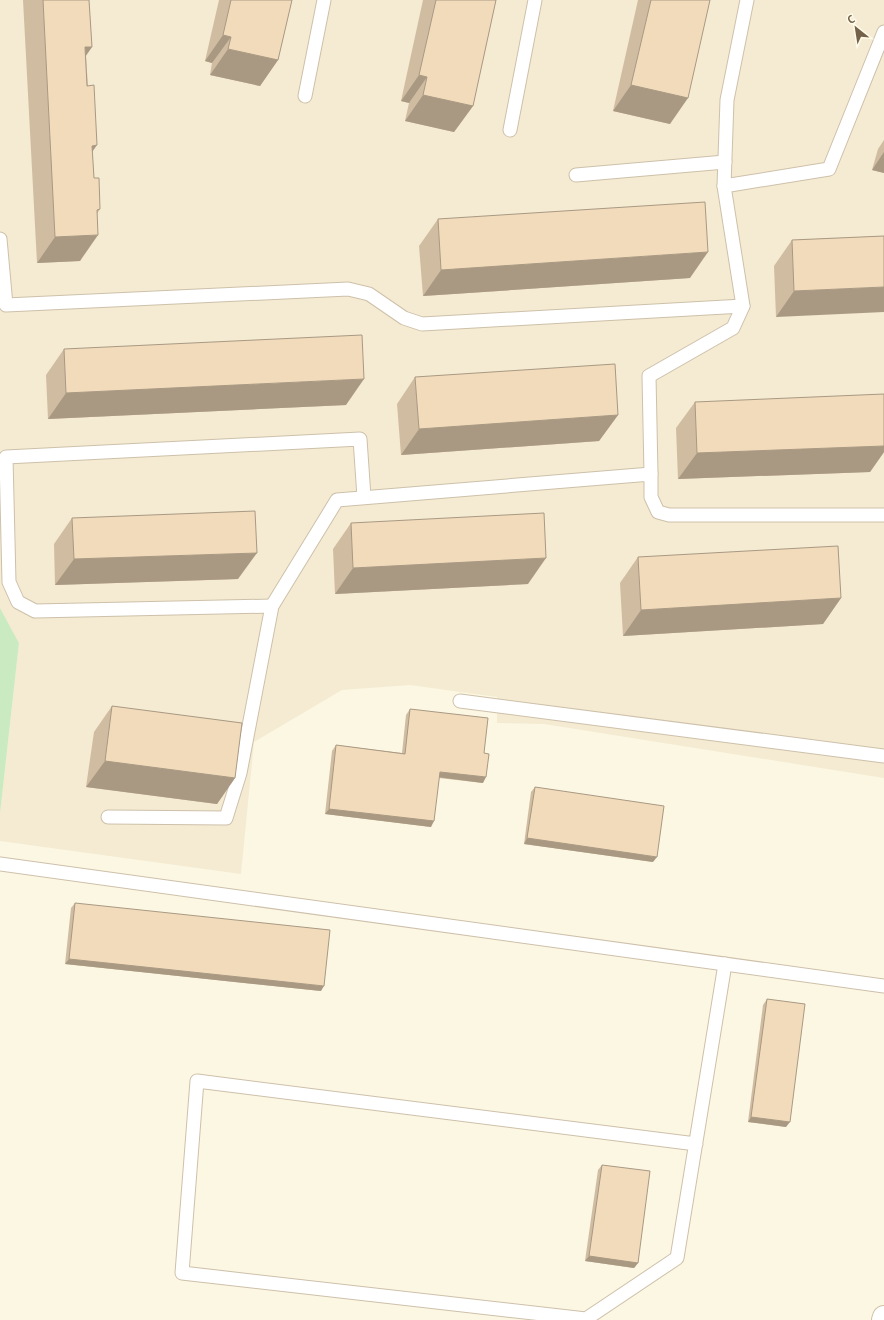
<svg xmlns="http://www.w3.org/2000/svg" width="884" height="1320" font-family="'PT Sans',sans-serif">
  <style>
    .residential { fill: #f4ebd2 }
    .green { fill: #caeac2 }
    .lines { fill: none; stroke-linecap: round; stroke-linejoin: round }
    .lane-casing { stroke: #cec0aa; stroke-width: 15 }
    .secondary-casing { stroke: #d1c2a7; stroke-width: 24 }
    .lane { stroke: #fff; stroke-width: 13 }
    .secondary { stroke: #fff; stroke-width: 22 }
    .wall { fill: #d0bca1 }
    .shaded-wall { fill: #a99983 }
    .building { fill: #f2dbbb; stroke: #a99983 }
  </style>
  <rect width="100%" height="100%" fill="#fcf7e3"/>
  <polygon class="residential" points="0,0 884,0 884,778 544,724 497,723 497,697 410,685 342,690 254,742 241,874 0,841 0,814 19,643 0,608"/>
  <polygon class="green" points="0,608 19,643 0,814"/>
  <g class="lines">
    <g class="lane-casing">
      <g id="lane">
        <polyline points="305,96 324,0"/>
        <polyline points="510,130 535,0"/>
        <polyline points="576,175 725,162"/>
        <polyline points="724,186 829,169 884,32"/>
        <polyline points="0,239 6,305 348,289 369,294 404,318 422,324 743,306"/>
        <polyline points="651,474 649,376 733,328 743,306 724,186 727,100 747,0"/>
        <polyline points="272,606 35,611 18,602 9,582 6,457 360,439 364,497"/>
        <polyline points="460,701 884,756"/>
        <polyline points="108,817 226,818 240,773 272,606 337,500 651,474 651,497 658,512 669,515 884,515"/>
        <polyline points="0,864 884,986"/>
        <polyline points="696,1144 197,1081 182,1273 586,1319 677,1258 725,964"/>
      </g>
    </g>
    <g class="secondary-casing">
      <polyline id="secondary" points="883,1320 884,1317"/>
    </g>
    <use href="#lane" class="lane"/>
    <use href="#secondary" class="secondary"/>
  </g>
  <g class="wall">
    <polygon points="23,0 89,0 92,47 86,56 94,178 100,209 97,214 80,261 37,263"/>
    <polygon points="219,0 292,0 278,60 260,86 210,75 212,63 205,61"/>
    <polygon points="423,0 496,0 473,106 454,132 405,121 409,103 401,101"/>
    <polygon points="638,0 710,0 670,124 613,111"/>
    <polygon points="884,140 884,173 872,170 878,149"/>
    <polygon points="438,219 690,278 423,296 419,246"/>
    <polygon points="884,236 776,317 774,266 792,240"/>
    <polygon points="64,349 346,405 48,419 46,375"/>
    <polygon points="415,377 618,415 599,441 401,455 397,404"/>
    <polygon points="695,402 884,446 884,452 870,472 678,479 676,428"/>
    <polygon points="72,518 238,579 55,585 54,544"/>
    <polygon points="351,523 528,584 335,594 333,549"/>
    <polygon points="638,557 841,598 823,624 623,636 620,583"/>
    <polygon points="112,706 235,778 217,804 86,787 94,732"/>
    <polygon points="410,709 484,753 483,783 439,778 431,827 325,814 332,751 336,745 402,753 406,715"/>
    <polygon points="535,787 653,862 524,844 531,792"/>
    <polygon points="75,903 321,991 65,964 71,908"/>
    <polygon points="767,999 786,1127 748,1122 763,1005"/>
    <polygon points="602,1165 638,1263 634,1268 585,1261 598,1170"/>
  </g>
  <g class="shaded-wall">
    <polygon points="223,35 231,37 212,63 205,61"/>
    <polygon points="85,47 92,47 73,73"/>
    <polygon points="228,49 278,60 260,86 210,75"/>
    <polygon points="419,75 427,77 409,103 401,101"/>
    <polygon points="631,85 688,98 670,124 613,111"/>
    <polygon points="423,95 473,106 454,132 405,121"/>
    <polygon points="97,145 79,171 92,146"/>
    <polygon points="884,152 884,173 872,170"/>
    <polygon points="98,235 80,261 37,263 55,237"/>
    <polygon points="708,252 690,278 423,296 441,270"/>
    <polygon points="884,287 884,312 776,317 794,291"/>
    <polygon points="364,379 346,405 48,419 66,393"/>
    <polygon points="618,415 599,441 401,455 419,429"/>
    <polygon points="884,446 884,452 870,472 678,479 697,453"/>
    <polygon points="257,553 238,579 55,585 74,559"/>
    <polygon points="546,558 528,584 335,594 353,568"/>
    <polygon points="841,598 823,624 623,636 641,610"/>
    <polygon points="105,761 235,778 217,804 86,787"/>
    <polygon points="440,772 486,777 483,783 437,777"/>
    <polygon points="329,809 434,821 431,827 325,814"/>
    <polygon points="527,838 657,857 653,862 524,844"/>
    <polygon points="69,959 324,986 321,991 65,964"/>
    <polygon points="751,1117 790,1122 786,1127 748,1122"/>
    <polygon points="589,1256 638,1263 634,1268 585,1261"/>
  </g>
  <g class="building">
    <polygon points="43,0 89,0 92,47 85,47 87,86 94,85 97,145 92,146 94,178 99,178 100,209 97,210 98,235 55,237"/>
    <polygon points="231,0 292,0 278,60 228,49 231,37 223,35"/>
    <polygon points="436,0 496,0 473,106 423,95 427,77 419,75"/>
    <polygon points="651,0 710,0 688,98 631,85"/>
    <polygon points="705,202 708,252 441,270 438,219"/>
    <polygon points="884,236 884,287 794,291 792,240"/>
    <polygon points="362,335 364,379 66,393 64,349"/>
    <polygon points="615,364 618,415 419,429 415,377"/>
    <polygon points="884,394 884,446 697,453 695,402"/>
    <polygon points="255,511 257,553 74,559 72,518"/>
    <polygon points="544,513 546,558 353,568 351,523"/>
    <polygon points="838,546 841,598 641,610 638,557"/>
    <polygon points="112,706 242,723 235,778 105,761"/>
    <polygon points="410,709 488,718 484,753 489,754 486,777 440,772 434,821 329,809 336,745 405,754"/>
    <polygon points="535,787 664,806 657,857 527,838"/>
    <polygon points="75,903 330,930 324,986 69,959"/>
    <polygon points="767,999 805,1004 790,1122 751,1117"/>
    <polygon points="602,1165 650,1171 638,1263 589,1256"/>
  </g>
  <g transform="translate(856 28) rotate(330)" stroke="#fffbea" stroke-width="3" paint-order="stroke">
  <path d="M0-3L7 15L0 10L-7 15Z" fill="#746149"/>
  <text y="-6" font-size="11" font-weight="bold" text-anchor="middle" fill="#746149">С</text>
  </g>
</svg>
